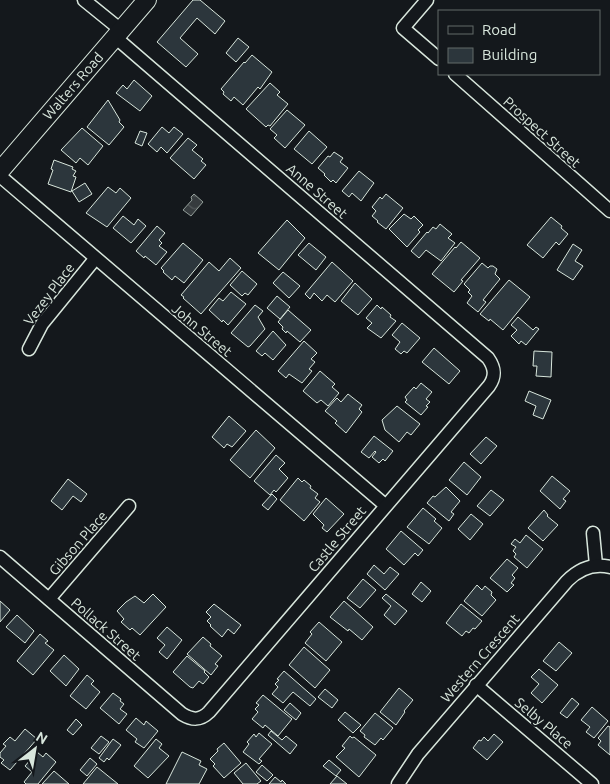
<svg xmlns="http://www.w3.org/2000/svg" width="610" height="784" font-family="Ubuntu,sans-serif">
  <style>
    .water { fill: url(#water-waves); stroke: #939e99 }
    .building { fill: #2c363c; stroke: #d8e6dc }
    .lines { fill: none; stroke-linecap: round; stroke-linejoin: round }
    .minor-casing { stroke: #d8e6dc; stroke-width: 15 }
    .secondary-casing { stroke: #d8e6dc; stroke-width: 20 }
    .minor { stroke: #14181c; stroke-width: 12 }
    .secondary { stroke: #14181c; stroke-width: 18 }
    .labels { text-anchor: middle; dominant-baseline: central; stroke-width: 4; stroke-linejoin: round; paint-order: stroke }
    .street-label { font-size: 14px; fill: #d8e6dc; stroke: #14181c }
  </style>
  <defs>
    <pattern id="water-waves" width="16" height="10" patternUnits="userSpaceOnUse" patternTransform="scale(1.25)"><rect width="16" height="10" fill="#363b3e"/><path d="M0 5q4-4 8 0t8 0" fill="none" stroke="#525759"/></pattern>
  </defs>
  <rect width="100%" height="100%" fill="#14181c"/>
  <polygon class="water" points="194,194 203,202 191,216 183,210 192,200 191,197"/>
  <g class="building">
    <polygon points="193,0 200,0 225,21 215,34 197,18 180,38 198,54 186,67 157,42"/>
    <polygon points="238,38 249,47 236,62 226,53"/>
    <polygon points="252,55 272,72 260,89 258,87 243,105 234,97 231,101 223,94 224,92 221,89 244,62 245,63"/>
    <polygon points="134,80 152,96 140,111 116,93 123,85 127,89"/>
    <polygon points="270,83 280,92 277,95 288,104 270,126 268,125 266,127 246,109"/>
    <polygon points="108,100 120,120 119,122 124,127 109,145 87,127"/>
    <polygon points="287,110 305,125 285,148 274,138 277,135 270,129"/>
    <polygon points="162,127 169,133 174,127 183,134 167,153 161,147 157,152 148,144"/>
    <polygon points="82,128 103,146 88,165 80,158 76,163 61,150"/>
    <polygon points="140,131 147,133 142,146 135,143"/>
    <polygon points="309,131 327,147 312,164 294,149"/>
    <polygon points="188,138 197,145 192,150 203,159 201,161 206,165 194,179 170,158"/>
    <polygon points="334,152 343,158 340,162 348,168 336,183 333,180 331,182 324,175 325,174 318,168 328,156 330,157"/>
    <polygon points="54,160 73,167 72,169 76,171 73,176 76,177 71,192 48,184 53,170 51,169"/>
    <polygon points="359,171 374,183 361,201 352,193 349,197 342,191"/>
    <polygon points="85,183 92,194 79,202 72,191"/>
    <polygon points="108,187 116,193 120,188 131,198 107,227 86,213"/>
    <polygon points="386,194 403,208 386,229 377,222 378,221 372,216 376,211 372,207 380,197 382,199"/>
    <polygon points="404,214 411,219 414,216 423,225 418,230 420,232 407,247 389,229"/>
    <polygon points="123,216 134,225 138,219 146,226 131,243 113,228"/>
    <polygon points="551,217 562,226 561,228 568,234 559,245 556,242 543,258 527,245"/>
    <polygon points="287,220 305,238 279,270 258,253"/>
    <polygon points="440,224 452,234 448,238 455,243 441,261 426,250 419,258 411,251 427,232 428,233 433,227 436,229"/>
    <polygon points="157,226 165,233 159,240 162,243 159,246 167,252 156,265 145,256 144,258 136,251"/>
    <polygon points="461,242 480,258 461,280 463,281 454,292 432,274 455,247 456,248"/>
    <polygon points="183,243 203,260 184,283 175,276 172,280 163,272 164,271 161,268"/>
    <polygon points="309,243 326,257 316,270 298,255"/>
    <polygon points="573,244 582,250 575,261 583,266 573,280 557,270"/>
    <polygon points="230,258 241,268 201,314 183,298 184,297 181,295 209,262 219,271"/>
    <polygon points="332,262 353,281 335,302 327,295 322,301 314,293 310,299 305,294"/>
    <polygon points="482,263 488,268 490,266 493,266 497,269 495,274 500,279 483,300 486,302 478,312 467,303 472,296 468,292 470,290 464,284"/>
    <polygon points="242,271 257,284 248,295 245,293 242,296 230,285"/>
    <polygon points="283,272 300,286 289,298 273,283"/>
    <polygon points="509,280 530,297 503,330 490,319 489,321 480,314"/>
    <polygon points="355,283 372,299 358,315 341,301"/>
    <polygon points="231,292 246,304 228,325 223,320 222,322 209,310 219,298 223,301"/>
    <polygon points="277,296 290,307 280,319 267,308"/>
    <polygon points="255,305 263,311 258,317 265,329 250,346 248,347 231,333"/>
    <polygon points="377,305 381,309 382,307 391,315 390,317 396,321 381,338 367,328 372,323 366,318"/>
    <polygon points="288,310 311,330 300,342 287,331 286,333 282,329 283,327 278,322"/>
    <polygon points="518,317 533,330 536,327 539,329 526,345 521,341 519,344 511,336 517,330 511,325"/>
    <polygon points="402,323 420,338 407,353 404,351 401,354 395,349 400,342 392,335"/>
    <polygon points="273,331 286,345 273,360 265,353 262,356 256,351"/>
    <polygon points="304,341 317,353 311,359 315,362 309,369 312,371 302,383 289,374 286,378 278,371"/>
    <polygon points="434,348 460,371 449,384 422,362"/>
    <polygon points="534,351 552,352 551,377 536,376 537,366 533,366"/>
    <polygon points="320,371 335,384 332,387 339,393 328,406 321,400 317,403 303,391"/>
    <polygon points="421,383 432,392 426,399 430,402 426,406 428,407 421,415 405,402 407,400 405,397 414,387 416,389"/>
    <polygon points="529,391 551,400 543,419 533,415 536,406 525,401"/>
    <polygon points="348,394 362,405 359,409 362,412 346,433 335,423 337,421 325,411 337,398 341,402"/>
    <polygon points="397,406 420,424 411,435 407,432 399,442 385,430 382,420"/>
    <polygon points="229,416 246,431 232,447 227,444 224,448 212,437"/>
    <polygon points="256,430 275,448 250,478 230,460"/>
    <polygon points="374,436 393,451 385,461 383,459 379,463 372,457 376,452 375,451 369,458 361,452"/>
    <polygon points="486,437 497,446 481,464 470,454"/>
    <polygon points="276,455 285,463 279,469 288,478 276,492 274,490 270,495 254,481"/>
    <polygon points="464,462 481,477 467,495 449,480"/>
    <polygon points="552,476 570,491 563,499 566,501 560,509 540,491"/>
    <polygon points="298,478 302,482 304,480 311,486 310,488 318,494 315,498 320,502 304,521 280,500"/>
    <polygon points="68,479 87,494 81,502 73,496 62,510 51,501"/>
    <polygon points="446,487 460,501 451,512 454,514 449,521 427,503 433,496 435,497"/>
    <polygon points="491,490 504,500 490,516 477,506"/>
    <polygon points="272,494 277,499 268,510 262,505"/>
    <polygon points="326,498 344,514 327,532 322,528 324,525 313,514"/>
    <polygon points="423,508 436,519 434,521 442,528 429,544 407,527"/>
    <polygon points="544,510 548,515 547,516 558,525 543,541 528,528"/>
    <polygon points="471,514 483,524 470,540 458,529"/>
    <polygon points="401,531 423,550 418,556 415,553 404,565 386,549"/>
    <polygon points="526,535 543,549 527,568 514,557 516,554 513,551 516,547 511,544 515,539 520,543"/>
    <polygon points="507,559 518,568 512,575 515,578 511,583 514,585 507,592 490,578"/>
    <polygon points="374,565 384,574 390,567 399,574 385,590 367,574"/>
    <polygon points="363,579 376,590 360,608 347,598"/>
    <polygon points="421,582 431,591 422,602 412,594"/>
    <polygon points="477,585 482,590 485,586 492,592 491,595 496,600 482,616 464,601"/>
    <polygon points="153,594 166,607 140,635 132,628 130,630 121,622 124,619 117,611 126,602 135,596 144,603"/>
    <polygon points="386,594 407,611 395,625 384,615 391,606 382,598"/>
    <polygon points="0,601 10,610 0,622"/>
    <polygon points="344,601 373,627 362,640 349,629 348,631 330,617"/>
    <polygon points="214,604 241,625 234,634 228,629 222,637 210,626 211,625 207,621 211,617 206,612"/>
    <polygon points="461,604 482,621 475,629 473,628 469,633 466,631 462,636 446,623"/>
    <polygon points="17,615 34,631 25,643 6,627"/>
    <polygon points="319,622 342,642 326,661 305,643 312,634 310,632"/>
    <polygon points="167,627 182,640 167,659 159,652 165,645 157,638"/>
    <polygon points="40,634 48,641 45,643 54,650 33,675 17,661"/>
    <polygon points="203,637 211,644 210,646 222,656 215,664 218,666 211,675 187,654"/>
    <polygon points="559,642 572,653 556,671 543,661"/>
    <polygon points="304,647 330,670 315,688 289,665"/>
    <polygon points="64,655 79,669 66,686 50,671"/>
    <polygon points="187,656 205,671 204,672 209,677 203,684 199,681 193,688 190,687 173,672"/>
    <polygon points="539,669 558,685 542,703 531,693 539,684 531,677"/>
    <polygon points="284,671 316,699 310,706 293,692 283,703 272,694 278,687 275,684 279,680 277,679"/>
    <polygon points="87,675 94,681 91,684 100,692 86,709 70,696"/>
    <polygon points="399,688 413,700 404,711 405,712 396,725 380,712"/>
    <polygon points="325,689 338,700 332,708 318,697"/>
    <polygon points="113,693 121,699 120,701 124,704 120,709 127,714 119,724 100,708"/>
    <polygon points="263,695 292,719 278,736 265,725 263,728 252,719 258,712 255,709 259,705 256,703"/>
    <polygon points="572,698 579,704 567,718 560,713"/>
    <polygon points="290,703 301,713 296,720 284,710"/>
    <polygon points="592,707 608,721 594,738 586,732 590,727 581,720"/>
    <polygon points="345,712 361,725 353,733 338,720"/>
    <polygon points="375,713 393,728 383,740 381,738 375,745 364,737 365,735 360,731"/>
    <polygon points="136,718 144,725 146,721 158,731 144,748 135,742 137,739 126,730"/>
    <polygon points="76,719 82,725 73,735 67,730"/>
    <polygon points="608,726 610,727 610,755 598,745 601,741 598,738"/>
    <polygon points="25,729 37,739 10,770 1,763 4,760 0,757 0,753 6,746 3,744 10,737 15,741"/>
    <polygon points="271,731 282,740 286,736 297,745 290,754 268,735"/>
    <polygon points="259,733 272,744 259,759 262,761 259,764 243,752 249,744 247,742 254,734 256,737"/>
    <polygon points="494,734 503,742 487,760 473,748 479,740 481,741 484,737 488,741"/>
    <polygon points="101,736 109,742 99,754 91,748"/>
    <polygon points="350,736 352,738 354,737 376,755 359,777 336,757 345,748 342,746"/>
    <polygon points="113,739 121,745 109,760 107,758 104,762 99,758"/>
    <polygon points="156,739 162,744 159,748 169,756 148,778 134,766"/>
    <polygon points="224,743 241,763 224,778 213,766 215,764 210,759 218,751 217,749"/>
    <polygon points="37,752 43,757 46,753 56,762 38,784 26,784 24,782 32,772 25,766"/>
    <polygon points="182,752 201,761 199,765 207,769 199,784 166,784"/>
    <polygon points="90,758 97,764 87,776 80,770"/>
    <polygon points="329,760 341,770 336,776 323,766"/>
    <polygon points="246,763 261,781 257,784 243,784 234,773"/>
    <polygon points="262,765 273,775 267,781 256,772"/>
    <polygon points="97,767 118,784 83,784"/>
    <polygon points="54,771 69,784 42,784"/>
    <polygon points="337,776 347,784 330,784"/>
    <polygon points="275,777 281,782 282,780 286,784 269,784"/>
  </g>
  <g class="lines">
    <g class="minor-casing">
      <g id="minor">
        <polyline points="84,0 121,30"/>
        <polyline points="427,0 403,28 439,59"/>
        <polyline points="455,74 610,211"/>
        <polyline points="0,176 385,505"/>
        <polyline points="29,349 42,324 95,259"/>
        <polyline points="593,533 596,565"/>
        <path d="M0 557 182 714C192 720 200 721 209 712L489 386C496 376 495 368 488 358L115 37"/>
        <polyline points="49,599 129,506"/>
        <polyline points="476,685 592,784"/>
        <path d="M398 784 418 754 567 581C579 569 593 563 610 567"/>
      </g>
    </g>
    <g class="secondary-casing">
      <polyline id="secondary" points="0,171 147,0"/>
    </g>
    <use href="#minor" class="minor"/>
    <use href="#secondary" class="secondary"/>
  </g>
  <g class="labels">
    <g class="street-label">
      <text transform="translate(73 86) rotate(-49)">Walters Road</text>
      <text transform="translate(542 132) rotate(42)">Prospect Street</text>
      <text transform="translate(317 191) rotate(41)">Anne Street</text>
      <text transform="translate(49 294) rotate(-53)">Vezey Place</text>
      <text transform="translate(202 330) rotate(40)">John Street</text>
      <text transform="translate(337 539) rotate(-50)">Castle Street</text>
      <text transform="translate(78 543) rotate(-49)">Gibson Place</text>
      <text transform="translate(106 629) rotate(41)">Pollack Street</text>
      <text transform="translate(480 658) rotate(-49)">Western Crescent</text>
      <text transform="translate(544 723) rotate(40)">Selby Place</text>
    </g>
  </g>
  <rect x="438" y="10" width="162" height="65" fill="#14181c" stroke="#626a69"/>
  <rect x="448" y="26" width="25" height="8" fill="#14181c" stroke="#626a69"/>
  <text x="482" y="35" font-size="15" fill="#d8e6dc">Road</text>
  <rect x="448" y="48" width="25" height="15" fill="#2c363c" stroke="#626a69"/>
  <text x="482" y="60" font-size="15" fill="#d8e6dc">Building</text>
  <g transform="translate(35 749) rotate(31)" stroke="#14181c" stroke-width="4" paint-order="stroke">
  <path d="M0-4L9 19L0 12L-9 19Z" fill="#d8e6dc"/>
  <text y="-8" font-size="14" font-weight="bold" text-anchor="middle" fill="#d8e6dc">N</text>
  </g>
</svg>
